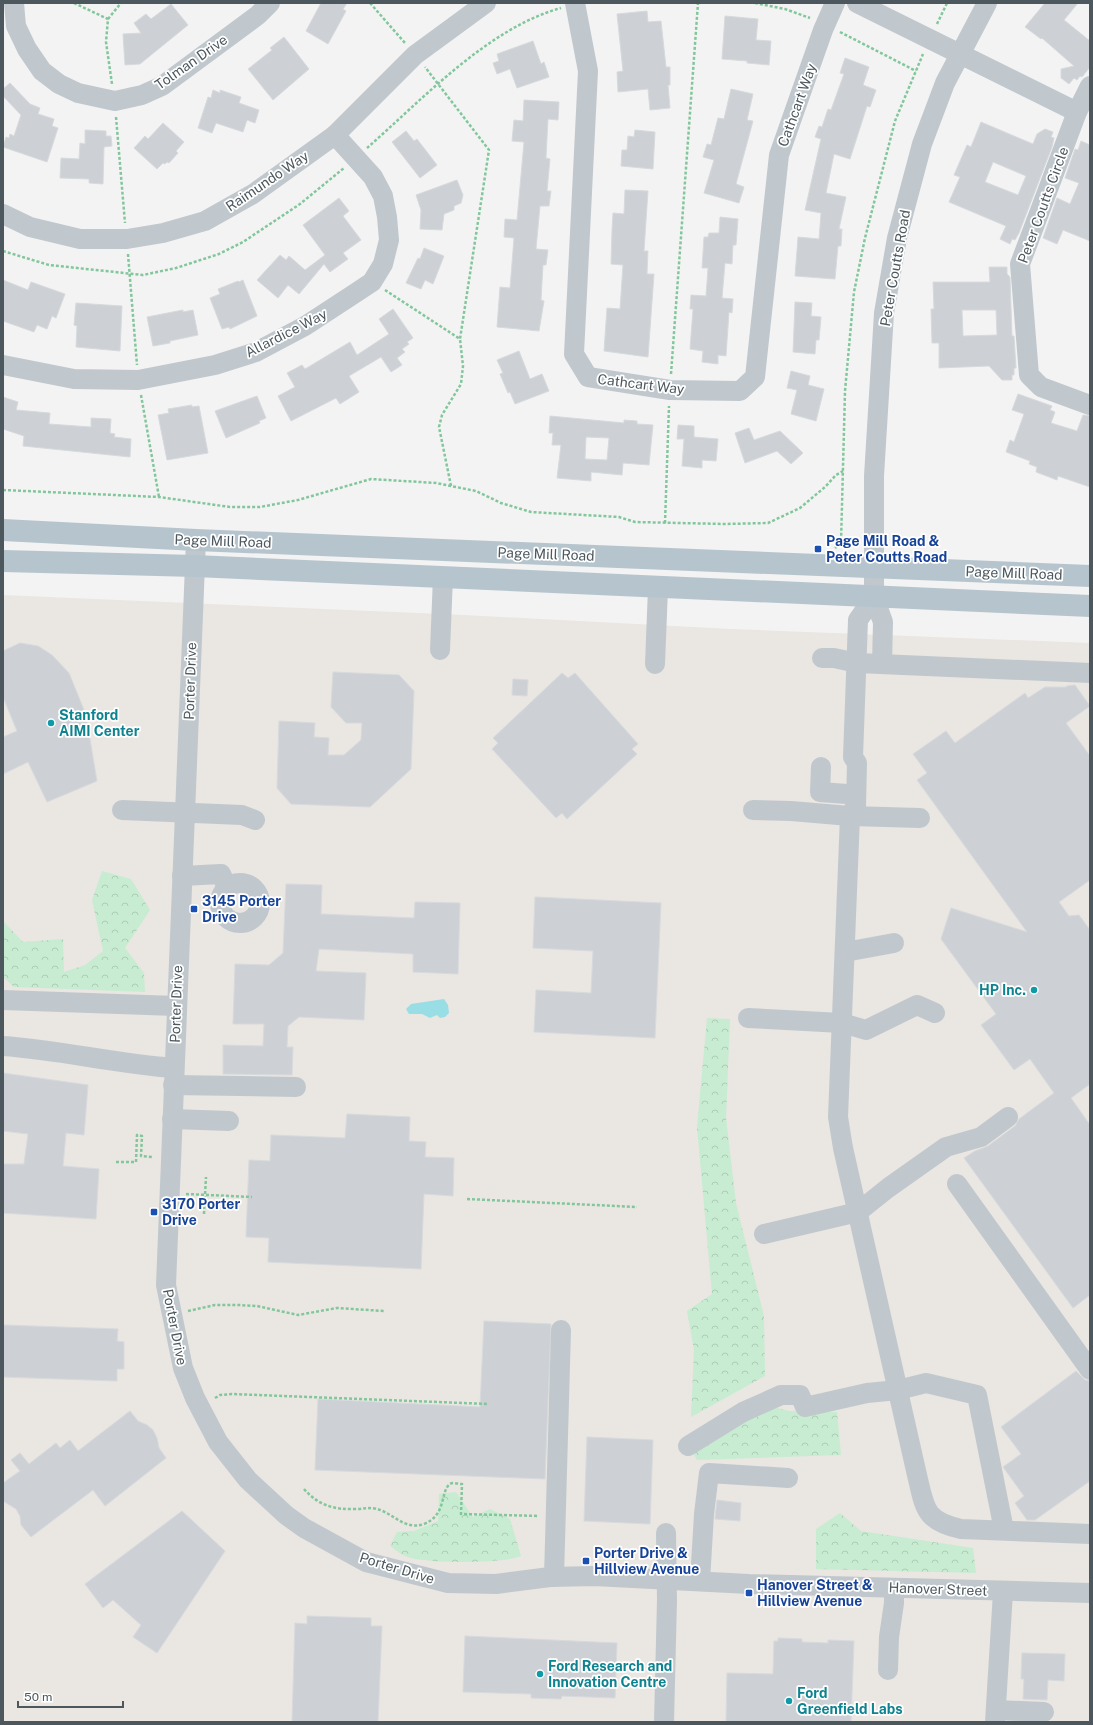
<svg xmlns="http://www.w3.org/2000/svg" width="1093" height="1725" font-family="'Public Sans',sans-serif">
  <style>
    .commercial { fill: #eae6e1 }
    .forest { fill: url(#forest-crowns) }
    .water { fill: #99dee4 }
    .building { fill: #cdd0d4; stroke: #d7dadd; fill-rule: evenodd }
    .lines { fill: none; stroke-linecap: round; stroke-linejoin: round }
    .path { stroke: #82c79c; stroke-width: 2.5; stroke-dasharray: 3 2; stroke-linecap: butt }
    .minor { stroke: #c0c8cd; stroke-width: 20 }
    .major { stroke: #b6c5cd; stroke-width: 22 }
    .transit-dot { fill: #1a4fb4; stroke: #fff; stroke-width: 1.5 }
    .culture-dot { fill: #0f9aa8; stroke: #fff; stroke-width: 1.5 }
    .labels { text-anchor: middle; dominant-baseline: central; stroke-width: 3.5; stroke-linejoin: round; paint-order: stroke }
    .street-label { font-size: 14px; fill: #4c585e; stroke: #fff }
    .transit-label { font-size: 14px; font-weight: bold; fill: #164399; stroke: #fff; text-anchor: start }
    .culture-label { font-size: 14px; font-weight: bold; fill: #0d838f; stroke: #fff; text-anchor: start }
  </style>
  <defs>
    <pattern id="forest-crowns" width="20" height="18" patternUnits="userSpaceOnUse"><rect width="20" height="18" fill="#c7ecd1"/><path d="M2 6a3 3 0 1 1 6 0M12 15a3 3 0 1 1 6 0" fill="none" stroke="#adccb6"/></pattern>
  </defs>
  <rect width="100%" height="100%" fill="#f4f3f3"/>
  <polygon class="commercial" points="3,595 464,615 731,629 1090,643 1090,1722 3,1722"/>
  <g class="forest">
    <polygon points="102,871 131,879 150,910 125,948 144,973 145,992 14,987 3,977 3,921 23,942 63,939 64,972 85,965 103,951 92,900"/>
    <polygon points="707,1018 730,1019 726,1118 736,1203 764,1316 765,1376 691,1417 694,1350 687,1311 712,1294 697,1127"/>
    <polygon points="770,1406 789,1411 837,1412 841,1455 697,1460 693,1453"/>
    <path d="M456 1492 473 1517 490 1509 510 1519 521 1556C504 1564 423 1564 405 1556 400 1554 395 1549 390 1546L397 1532 414 1531 438 1521 439 1494Z"/>
    <polygon points="840,1513 861,1531 973,1548 976,1573 816,1569 816,1529"/>
  </g>
  <polygon class="water" points="444,999 448,1005 449,1013 445,1017 440,1018 437,1015 430,1018 422,1014 409,1014 406,1009 411,1004"/>
  <g class="building">
    <polygon points="321,3 347,3 343,9 346,11 328,44 306,31"/>
    <polygon points="1045,3 1078,3 1064,20 1090,41 1090,67 1082,77 1080,76 1077,80 1074,78 1069,84 1061,78 1061,69 1074,66 1042,38 1041,39 1025,27"/>
    <polygon points="171,4 188,25 140,64 125,65 123,34 141,33 134,23 146,14 151,19"/>
    <polygon points="647,11 648,22 661,21 666,67 670,67 670,85 668,85 670,108 650,110 648,89 618,92 617,72 623,71 617,14"/>
    <polygon points="725,16 758,19 756,40 771,41 769,65 747,63 747,61 722,59"/>
    <polygon points="284,37 309,69 273,100 248,69 272,50 270,48"/>
    <polygon points="533,41 541,64 544,62 549,77 517,88 510,69 497,74 493,63 499,61 497,54"/>
    <polygon points="845,58 869,67 863,85 876,90 870,107 867,106 850,159 834,154 826,193 846,197 839,229 842,229 841,246 838,246 835,279 795,276 798,237 819,239 821,213 805,210 821,139 815,137 819,126 822,127 828,109 831,110 844,74 840,73"/>
    <polygon points="10,83 30,104 40,108 38,114 54,119 52,126 58,128 47,162 3,147 6,137 9,138 10,134 14,136 21,115 3,96 3,89"/>
    <polygon points="731,89 753,94 747,120 753,121 736,184 744,187 739,203 704,193 714,160 703,157 707,144 711,145 718,118 724,119"/>
    <polygon points="213,90 220,93 220,90 241,97 239,103 259,110 255,123 247,120 243,132 216,123 212,133 198,128 208,97 211,98"/>
    <polygon points="524,100 559,102 558,120 548,119 546,158 550,159 547,191 551,191 549,206 540,206 536,249 548,250 546,265 543,265 541,300 544,301 539,331 497,327 500,287 510,288 514,238 504,237 505,219 517,220 524,142 512,141 514,120 523,121"/>
    <path d="M981 122 1033 144 1037 134 1045 129 1053 132 1051 137 1054 138 1052 147 1019 233 1015 240 1012 239 1010 244 1000 239 1006 226 949 202 960 177 954 175 967 145 971 147ZM993 162 1026 176 1018 195 985 182Z"/>
    <polygon points="163,123 184,142 176,151 178,153 169,163 167,162 165,164 163,163 157,169 134,148 145,136 148,139"/>
    <polygon points="85,130 106,131 106,136 111,136 112,146 104,147 103,184 89,183 89,179 60,178 61,158 79,159 80,143 85,144"/>
    <polygon points="635,130 655,132 653,169 621,166 622,150 627,150 628,136 634,137"/>
    <polygon points="406,131 414,141 417,139 437,165 420,178 392,142"/>
    <polygon points="1081,141 1090,145 1090,241 1063,230 1057,244 1043,238 1057,198 1070,204 1079,183 1065,178 1075,149 1078,150"/>
    <polygon points="457,180 463,195 461,203 454,206 454,210 444,214 442,230 420,229 421,210 416,195"/>
    <polygon points="625,190 648,191 644,251 648,251 647,274 654,274 648,357 604,351 607,308 620,309 623,265 611,264 612,230 613,213 624,214"/>
    <polygon points="339,198 349,211 343,216 361,240 343,253 348,259 330,272 324,264 299,294 288,285 278,298 257,280 280,255 286,260 289,256 305,270 325,255 303,225"/>
    <polygon points="720,217 738,219 736,245 733,245 732,264 725,263 722,298 733,299 732,313 729,312 726,356 718,355 718,364 702,362 703,351 690,349 693,309 690,309 691,295 706,296 708,268 702,268 704,237 708,237 709,233 719,233"/>
    <polygon points="424,248 444,256 433,284 425,280 421,289 406,283 418,258 420,259"/>
    <path d="M989 267H1007V274L1010 277 1012 336H1014L1016 368H1014V375H1012V380H1002L989 366 939 368V343H932L931 309H934L933 282H990ZM962 310H996L997 335 963 336Z"/>
    <polygon points="3,280 28,290 31,282 65,294 56,318 52,316 47,329 37,325 34,332 3,321"/>
    <polygon points="243,280 257,316 230,329 229,327 222,329 210,298 220,294 218,289 238,281 239,282"/>
    <polygon points="795,302 812,303 811,316 821,317 819,340 816,340 815,354 793,352"/>
    <polygon points="76,303 122,306 120,351 76,347 77,326 74,325"/>
    <polygon points="393,309 413,338 407,342 409,344 402,349 405,352 397,358 402,365 391,372 381,357 349,376 359,392 340,404 336,398 291,421 278,396 295,387 287,373 302,365 305,369 350,342 357,355 389,334 379,319"/>
    <polygon points="183,310 183,312 193,310 198,335 170,341 170,343 153,346 147,317"/>
    <polygon points="519,351 530,379 542,374 549,391 515,404 510,392 508,393 500,374 503,373 497,360"/>
    <polygon points="791,371 810,376 808,385 824,389 816,421 791,414 797,390 787,388"/>
    <polygon points="1018,394 1052,406 1050,410 1055,412 1051,423 1077,431 1083,415 1090,416 1090,487 1058,476 1057,480 1036,472 1037,467 1029,464 1030,461 1006,452 1010,440 1014,442 1024,414 1012,410"/>
    <polygon points="257,396 266,418 259,421 260,423 226,438 215,411"/>
    <polygon points="3,397 18,402 16,410 50,413 49,424 91,427 91,418 111,419 110,433 115,434 114,437 131,439 130,457 23,446 24,436 3,429"/>
    <polygon points="192,405 192,407 199,406 208,453 167,460 158,415 169,413 168,409"/>
    <path d="M550 416 624 423V420L637 421V424L653 425 649 465 623 463 622 475 591 472V481L557 478 561 445H552L553 433H549ZM586 437 609 438 607 460 585 459Z"/>
    <polygon points="678,425 694,426 694,437 718,439 716,461 702,460 702,468 682,466 684,439 677,439"/>
    <polygon points="749,428 754,440 780,431 803,453 791,464 777,451 745,463 735,433"/>
    <polygon points="20,643 38,646 52,655 69,673 86,715 97,781 47,802 28,762 3,774 3,737 17,731 3,697 3,651"/>
    <polygon points="333,672 399,675 414,691 411,769 370,807 291,804 277,788 279,721 315,723 314,737 329,738 328,755 344,755 361,740 362,723 346,723 331,707"/>
    <polygon points="562,673 568,678 575,673 638,744 632,749 637,754 567,819 562,813 556,818 492,749 498,743 493,738"/>
    <polygon points="513,679 528,680 527,696 512,695"/>
    <polygon points="1075,685 1090,706 1066,723 1090,756 1090,880 1059,902 1069,916 1079,915 1090,930 1090,1084 1071,1098 1090,1125 1090,1295 1073,1308 964,1158 975,1151 988,1146 1015,1126 1019,1119 1054,1093 1030,1059 1014,1070 981,1025 996,1014 941,939 951,908 1027,932 917,780 927,773 913,754 946,731 955,743 1025,693 1028,698 1045,687 1066,687 1067,686"/>
    <polygon points="286,884 322,885 321,914 414,918 415,902 460,903 458,974 413,972 413,954 319,949 316,971 366,973 364,1020 299,1017 288,1026 287,1047 293,1047 292,1075 223,1074 223,1045 263,1046 264,1024 233,1024 235,964 269,965 283,953"/>
    <polygon points="535,897 661,903 655,1038 534,1032 536,990 591,993 593,951 533,948"/>
    <polygon points="3,1073 88,1085 84,1135 66,1133 63,1166 99,1169 96,1219 3,1213 3,1164 24,1164 28,1134 3,1131"/>
    <polygon points="347,1114 410,1117 409,1141 426,1142 425,1157 454,1158 453,1196 424,1194 421,1269 268,1262 269,1238 246,1237 249,1160 270,1161 271,1135 345,1138"/>
    <polygon points="484,1321 551,1324 545,1479 315,1470 318,1399 480,1407"/>
    <polygon points="3,1325 118,1329 117,1341 124,1342 124,1369 117,1369 117,1381 3,1377"/>
    <polygon points="1076,1371 1085,1380 1090,1381 1090,1481 1035,1520 1027,1520 1015,1503 1024,1496 1003,1467 1021,1454 1001,1427"/>
    <polygon points="130,1411 138,1421 147,1425 153,1430 157,1438 159,1448 166,1458 105,1506 93,1490 31,1537 21,1525 20,1516 16,1509 3,1501 3,1483 20,1471 11,1460 20,1453 29,1464 56,1443 60,1448 70,1440 78,1451"/>
    <polygon points="587,1437 653,1440 650,1524 584,1521"/>
    <polygon points="717,1500 741,1503 740,1521 715,1519"/>
    <polygon points="182,1511 225,1551 157,1653 133,1637 141,1625 113,1600 103,1608 85,1584"/>
    <polygon points="307,1616 371,1618 371,1626 382,1626 378,1722 292,1722 295,1623 307,1624"/>
    <polygon points="465,1636 617,1643 615,1698 562,1696 561,1699 531,1698 531,1694 463,1692"/>
    <polygon points="778,1638 802,1639 802,1642 828,1643 828,1640 854,1641 851,1722 726,1722 727,1673 773,1674 774,1641 778,1641"/>
    <polygon points="1022,1653 1065,1654 1064,1681 1048,1680 1047,1700 1023,1699 1024,1679 1021,1679"/>
  </g>
  <g class="lines">
    <g class="path">
      <polyline points="74,3 108,19 106,42 112,84"/>
      <polyline points="370,3 405,43"/>
      <polyline points="755,3 785,9 810,18"/>
      <polyline points="108,19 121,3"/>
      <polyline points="937,24 947,3"/>
      <polyline points="840,32 916,71"/>
      <polyline points="116,117 125,223"/>
      <path d="M367 148C423 99 488 28 561 8"/>
      <polyline points="3,251 49,265 143,275 176,268 219,254 243,242 300,204 344,168"/>
      <polyline points="128,254 137,365"/>
      <polyline points="385,290 460,339 489,150 425,67"/>
      <polyline points="671,374 698,3"/>
      <polyline points="141,395 159,497"/>
      <polyline points="451,486 439,427 442,415 461,384 463,366 460,339"/>
      <polyline points="3,490 159,497 230,507 260,507 298,500 371,479 436,483 476,491 501,503 531,512 619,517 635,522 725,524 768,523 800,508 825,487 836,475 843,471"/>
      <polyline points="665,523 669,406"/>
      <polyline points="835,548 841,543 845,391 854,292 865,238 895,121 923,54"/>
      <polyline points="116,1162 136,1162 137,1135 142,1136 141,1156 152,1157"/>
      <polyline points="186,1194 252,1197"/>
      <polyline points="467,1199 637,1207"/>
      <polyline points="204,1214 206,1177"/>
      <polyline points="188,1311 215,1305 238,1305 257,1306 298,1315 337,1308 384,1311"/>
      <polyline points="215,1398 220,1395 232,1394 489,1404"/>
      <path d="M304 1489C318 1505 334 1510 355 1509 363 1509 370 1507 377 1509 393 1513 405 1531 424 1524 447 1515 440 1491 450 1484 453 1482 458 1484 462 1484L461 1514 539 1516"/>
    </g>
    <g class="minor">
      <polyline points="14,3 16,26 27,49 42,71 59,84 78,93 115,101 142,95 162,86 258,15 270,3"/>
      <polyline points="575,3 588,71 574,354 588,377 670,390 740,391 755,377 779,155 823,30 835,3"/>
      <polyline points="857,3 1077,112"/>
      <polyline points="1090,86 1077,112 1020,264 1029,375 1041,387 1090,405"/>
      <polyline points="3,214 30,227 80,239 127,239 163,233 205,221 253,194 335,135 415,55 486,3"/>
      <polyline points="3,365 74,379 138,380 215,365 256,352 305,326 357,292 372,282 383,264 389,240 387,217 383,196 373,177 335,135"/>
      <polyline points="196,540 166,1285 183,1368 195,1398 218,1442 248,1480 286,1515 304,1528 366,1562 448,1583 496,1584 550,1577 594,1576 749,1584 1090,1593"/>
      <path d="M874 597 858 620 853 757 857 763 856 806 850 816 838 1117 843 1148 917 1475C925 1508 924 1521 961 1529L1090 1534"/>
      <polyline points="440,650 443,577"/>
      <polyline points="822,658 834,658 857,663 1090,673"/>
      <polyline points="655,664 658,588"/>
      <polyline points="882,664 883,622 874,597 874,476 884,313 897,238 922,144 945,83 987,3"/>
      <polyline points="821,767 820,792 847,794"/>
      <polyline points="122,810 242,815 255,820"/>
      <polyline points="753,810 791,811 850,816 920,818"/>
      <polyline points="182,876 221,874 227,887"/>
      <circle cx="240" cy="903" r="20"/>
      <polyline points="845,952 894,943"/>
      <polyline points="3,1000 176,1006"/>
      <polyline points="748,1018 842,1023 866,1030 917,1005 935,1013"/>
      <path d="M3 1046C60 1050 117 1064 174 1068"/>
      <polyline points="173,1085 296,1087"/>
      <polyline points="172,1119 229,1121"/>
      <polyline points="957,1184 1090,1370"/>
      <polyline points="764,1234 858,1212 888,1188 946,1147 981,1137 1008,1117"/>
      <polyline points="688,1446 743,1412 781,1395 800,1395 805,1407 867,1393 898,1390 926,1383 977,1395 1004,1530"/>
      <polyline points="554,1577 561,1330"/>
      <polyline points="700,1581 704,1514 709,1473 788,1478"/>
      <polyline points="888,1670 889,1637 894,1603 894,1588"/>
      <polyline points="996,1710 1044,1712"/>
      <polyline points="664,1722 667,1600 666,1533"/>
      <polyline points="995,1722 1003,1592"/>
    </g>
    <g class="major">
      <polyline points="3,530 196,540 1090,576"/>
      <polyline points="3,561 195,566 1090,606"/>
    </g>
  </g>
  <g class="transit-dot">
    <rect x="814" y="545" width="8" height="8" rx="2"/>
    <rect x="190" y="905" width="8" height="8" rx="2"/>
    <rect x="150" y="1208" width="8" height="8" rx="2"/>
    <rect x="582" y="1557" width="8" height="8" rx="2"/>
    <rect x="745" y="1589" width="8" height="8" rx="2"/>
  </g>
  <g class="culture-dot">
    <circle cx="51" cy="723" r="4"/>
    <circle cx="1034" cy="990" r="4"/>
    <circle cx="540" cy="1674" r="4"/>
    <circle cx="789" cy="1701" r="4"/>
  </g>
  <g class="labels">
    <g class="street-label">
      <text transform="translate(191 62) rotate(-35)">Tolman Drive</text>
      <text transform="translate(797 105) rotate(-70)">Cathcart Way</text>
      <text transform="translate(267 181) rotate(-34)">Raimundo Way</text>
      <text transform="translate(1043 205) rotate(-70)">Peter Coutts Circle</text>
      <text transform="translate(895 268) rotate(-80)">Peter Coutts Road</text>
      <text transform="translate(286 333) rotate(-27)">Allardice Way</text>
      <text transform="translate(641 384) rotate(7)">Cathcart Way</text>
      <text transform="translate(223 541) rotate(2)">Page Mill Road</text>
      <text transform="translate(546 554) rotate(2)">Page Mill Road</text>
      <text transform="translate(1014 573) rotate(2)">Page Mill Road</text>
      <text transform="translate(190 681) rotate(-88)">Porter Drive</text>
      <text transform="translate(176 1004) rotate(-88)">Porter Drive</text>
      <text transform="translate(175 1327) rotate(79)">Porter Drive</text>
      <text transform="translate(397 1568) rotate(17)">Porter Drive</text>
      <text transform="translate(938 1589) rotate(2)">Hanover Street</text>
    </g>
    <g class="transit-label">
      <text x="826" y="541">Page Mill Road &amp;<tspan x="826" dy="16">Peter Coutts Road</tspan></text>
      <text x="202" y="901">3145 Porter<tspan x="202" dy="16">Drive</tspan></text>
      <text x="162" y="1204">3170 Porter<tspan x="162" dy="16">Drive</tspan></text>
      <text x="594" y="1553">Porter Drive &amp;<tspan x="594" dy="16">Hillview Avenue</tspan></text>
      <text x="757" y="1585">Hanover Street &amp;<tspan x="757" dy="16">Hillview Avenue</tspan></text>
    </g>
    <g class="culture-label">
      <text x="59" y="715">Stanford<tspan x="59" dy="16">AIMI Center</tspan></text>
      <text x="1026" y="990" text-anchor="end">HP Inc.</text>
      <text x="548" y="1666">Ford Research and<tspan x="548" dy="16">Innovation Centre</tspan></text>
      <text x="797" y="1693">Ford<tspan x="797" dy="16">Greenfield Labs</tspan></text>
    </g>
  </g>
  <rect width="1093" height="1725" fill="none" stroke="#4c585e" stroke-width="8"/>
  <path d="M18 1701v6h105v-6" fill="none" stroke="#4c585e" stroke-width="2"/>
  <text x="24" y="1701" font-size="12" fill="#4c585e" stroke="#ffffff" stroke-width="3" paint-order="stroke">50 m</text>
</svg>
